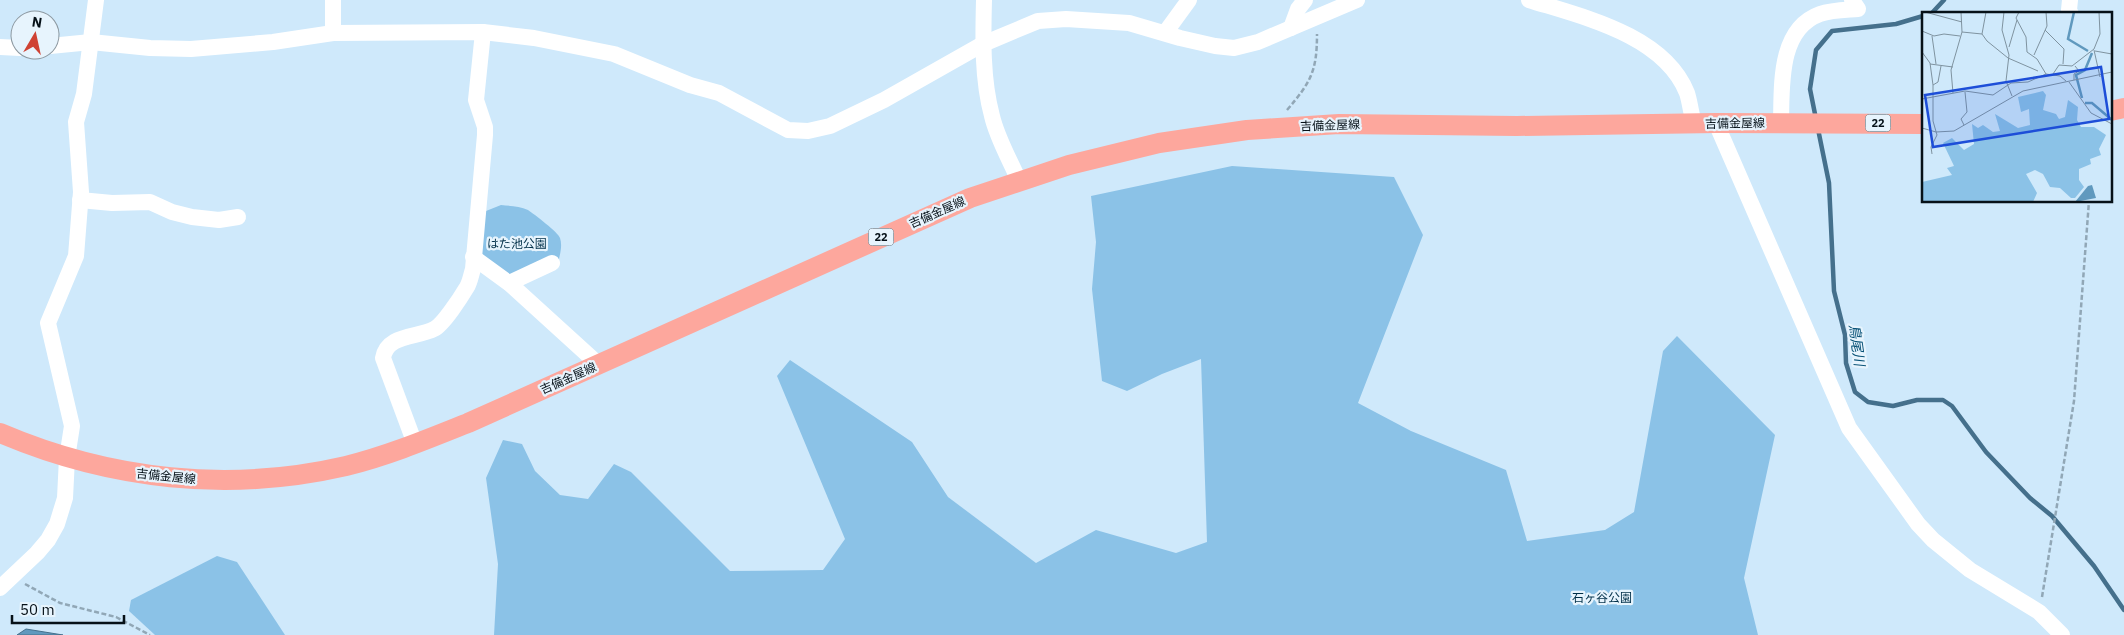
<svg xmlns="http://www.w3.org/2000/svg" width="2124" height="635" font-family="'IBM Plex Sans','Noto Sans JP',sans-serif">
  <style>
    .green { fill: #8bc2e7 }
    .water { fill: #6099be; stroke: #45708c }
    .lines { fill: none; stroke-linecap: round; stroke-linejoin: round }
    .stream { stroke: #45708c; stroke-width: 4.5 }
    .path { stroke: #91a7b6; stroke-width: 2.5; stroke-dasharray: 5 2.5; stroke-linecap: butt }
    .minor { stroke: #fff; stroke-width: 16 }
    .major { stroke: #fda79d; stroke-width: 20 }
    .labels { text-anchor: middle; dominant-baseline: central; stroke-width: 4.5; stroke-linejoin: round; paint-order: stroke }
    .shield { fill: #e7f4fd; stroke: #4a555d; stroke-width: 1 }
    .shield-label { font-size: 11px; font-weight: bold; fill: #061118 }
    .street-label { font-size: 12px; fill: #061118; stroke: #e7f4fd }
    .park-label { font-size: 12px; fill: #002f48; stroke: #e7f4fd }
    .water-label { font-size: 14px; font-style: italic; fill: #075176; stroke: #e7f4fd }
    .inset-river { fill: none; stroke: #6099be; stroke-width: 2.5 }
    .inset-road { fill: none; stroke: #7f93a0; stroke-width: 1 }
    .view { fill: #1d4ed8; fill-opacity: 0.15; stroke: #1d4ed8; stroke-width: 2.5 }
    .inset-edge { fill: none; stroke: #061118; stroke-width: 2.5 }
  </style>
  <rect width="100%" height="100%" fill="#cfe9fb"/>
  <g class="green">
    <polygon points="1232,166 1394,177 1423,235 1358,403 1411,431 1506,470 1527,541 1605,530 1634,512 1663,351 1677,336 1775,435 1744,578 1758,635 494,635 498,564 486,478 503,440 522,444 535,471 560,495 588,499 614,464 631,472 730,571 823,570 845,539 777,376 790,360 912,442 948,497 1036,563 1096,530 1176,553 1207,542 1201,359 1162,374 1127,391 1102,381 1092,289 1096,242 1091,196"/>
    <path d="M501 205C510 206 520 206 528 210 534 214 559 233 560 238 563 247 559 256 558 265L518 284 483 257 478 247 486 211Z"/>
    <polygon points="217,556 237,562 285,635 155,635 129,611 131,600"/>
  </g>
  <polygon class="water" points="26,629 63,635 17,635"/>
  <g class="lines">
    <g class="stream">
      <polyline points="1931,14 1944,0"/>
      <polyline points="1816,119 1810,89 1816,50 1832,31 1896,24 1923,16"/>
      <polyline points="1818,129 1829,183 1834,291 1845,335 1846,363 1855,392 1868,402 1893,406 1917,400 1943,400 1952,406 1986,452 2030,498 2052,516 2094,566 2124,610"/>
    </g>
    <g class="path">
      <path d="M1287 110C1311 82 1317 71 1317 34"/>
      <polyline points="25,584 60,603 116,617 150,635"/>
      <polyline points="2042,597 2074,401 2089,201"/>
    </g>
    <g class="minor">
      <path d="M984 0C983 38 982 79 992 116 997 138 1010 160 1019 181"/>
      <path d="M1529 0C1583 17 1664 35 1687 93 1690 102 1691 114 1694 123"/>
      <polyline points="2070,0 2069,10 2071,14"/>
      <polyline points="1291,28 1298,9 1305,0"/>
      <polyline points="333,33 333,0"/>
      <polyline points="1165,33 1189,0"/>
      <polyline points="50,46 91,42 150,48 191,49 273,42 333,33 483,32 534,38 614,54 690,85 719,93 788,130 808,131 830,126 884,100 983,44 1038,21 1066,19 1129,23 1180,38 1215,46 1234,48 1258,42 1357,0"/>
      <polyline points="0,47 20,48"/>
      <path d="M1781 122C1782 87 1778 29 1820 14 1832 10 1846 10 1858 9L1852 0"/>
      <polyline points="1716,123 1849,428 1918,524 1933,540 1970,570 2039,612 2062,635"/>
      <polyline points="80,200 112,203 150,202 172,212 192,217 219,220 238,217"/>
      <polyline points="473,257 510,284 598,364"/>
      <polyline points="509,283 552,263"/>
      <path d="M415 444 383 358C387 334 417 338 434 329 443 325 461 297 467 287 470 282 471 275 473 269L485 135V127L476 100 483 32"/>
      <polyline points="0,588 37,553 48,540 57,524 65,498 67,458 72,426 48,323 76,256 81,192 76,122 84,94 96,0"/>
    </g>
    <g class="major">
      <polyline points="2110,111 2124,108"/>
      <path d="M0 433C110 480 229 493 346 466 387 456 428 439 468 423L970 198 1069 165 1159 143 1247 130 1339 124 1517 126 1716 123 1923 124"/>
    </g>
  </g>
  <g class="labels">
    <g class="shield">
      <rect x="1865.5" y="114.5" width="25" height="17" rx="4"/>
      <rect x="868.5" y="228.5" width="25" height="17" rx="4"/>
    </g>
    <g class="shield-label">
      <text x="1878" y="123">22</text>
      <text x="881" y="237">22</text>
    </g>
    <g class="street-label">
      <text transform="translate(1735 123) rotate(-1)">吉備金屋線</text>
      <text transform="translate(1330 125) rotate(-2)">吉備金屋線</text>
      <text transform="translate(937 212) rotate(-24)">吉備金屋線</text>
      <text transform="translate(568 378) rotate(-24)">吉備金屋線</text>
      <text transform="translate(166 476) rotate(6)">吉備金屋線</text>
    </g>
    <g class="park-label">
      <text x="517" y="243">はた池公園</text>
      <text x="1602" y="597">石ヶ谷公園</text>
    </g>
    <g class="water-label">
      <text transform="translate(1857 345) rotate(82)">鳥尾川</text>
    </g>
  </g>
  <g transform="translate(1922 12)">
    <rect width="190" height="190" fill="#cfe9fb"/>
    <path d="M121 79 124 83 121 98 134 102 137 107 143 105 146 88 156 95 155 108 159 115H172L184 123 177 137 179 143 168 147 169 152 157 157V168L162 175 153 186H149L138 176 128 175 121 162 113 158 104 162 115 181 111 190H0V170L30 163 25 156 32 154 21 131 30 126 42 138 52 132 50 112 56 116 61 113 71 120 78 119 73 102 96 116 108 113 107 97 99 100 96 85Z" fill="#8bc2e7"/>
    <path d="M170 173 174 186 153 190 166 174Z" fill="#6099be"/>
    <path class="inset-river" d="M152 0 146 27 166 39M160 86 154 63 163 58 170 41M163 91H170L190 108"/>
    <path class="inset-road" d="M3 0 40 10M64 0 60 22 65 29 86 46 116 59M82 0 80 18 87 43 84 69 90 84M97 0 94 6 104 25 105 40 115 47 124 62M123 18 142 37 141 52M0 19 12 24 22 22 38 24M40 20 60 22M10 24 14 52M87 35 95 8M172 38 178 65M173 39 190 42M0 40 8 51 11 73V109L15 123 9 135 10 142M112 43 125 14 124 0M8 52 31 55M131 62 137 53 150 54 172 37 178 22 177 0M152 68V62L157 59 153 54M147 70 169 101 190 112M11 73 16 70 19 54M31 81 29 58 40 20 39 0M0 87 43 79 71 83 89 71 106 70 124 62 138 64 144 69M42 113 39 107 45 100 43 80M0 116 14 120 32 119 101 79 190 60"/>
    <path class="view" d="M179 55 187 107 11 135 3 83Z"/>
    <rect width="190" height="190" class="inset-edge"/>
  </g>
  <g transform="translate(35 35) rotate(9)"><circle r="24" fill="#e7f4fd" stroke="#8d99a1"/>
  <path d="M0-4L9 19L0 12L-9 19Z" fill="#cf4234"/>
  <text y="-8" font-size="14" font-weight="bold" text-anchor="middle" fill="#061118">N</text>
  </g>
  <path d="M12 615v8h112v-8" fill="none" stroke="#061118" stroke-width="2.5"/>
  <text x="20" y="615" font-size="15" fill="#061118" stroke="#e7f4fd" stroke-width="4" paint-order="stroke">50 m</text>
</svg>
